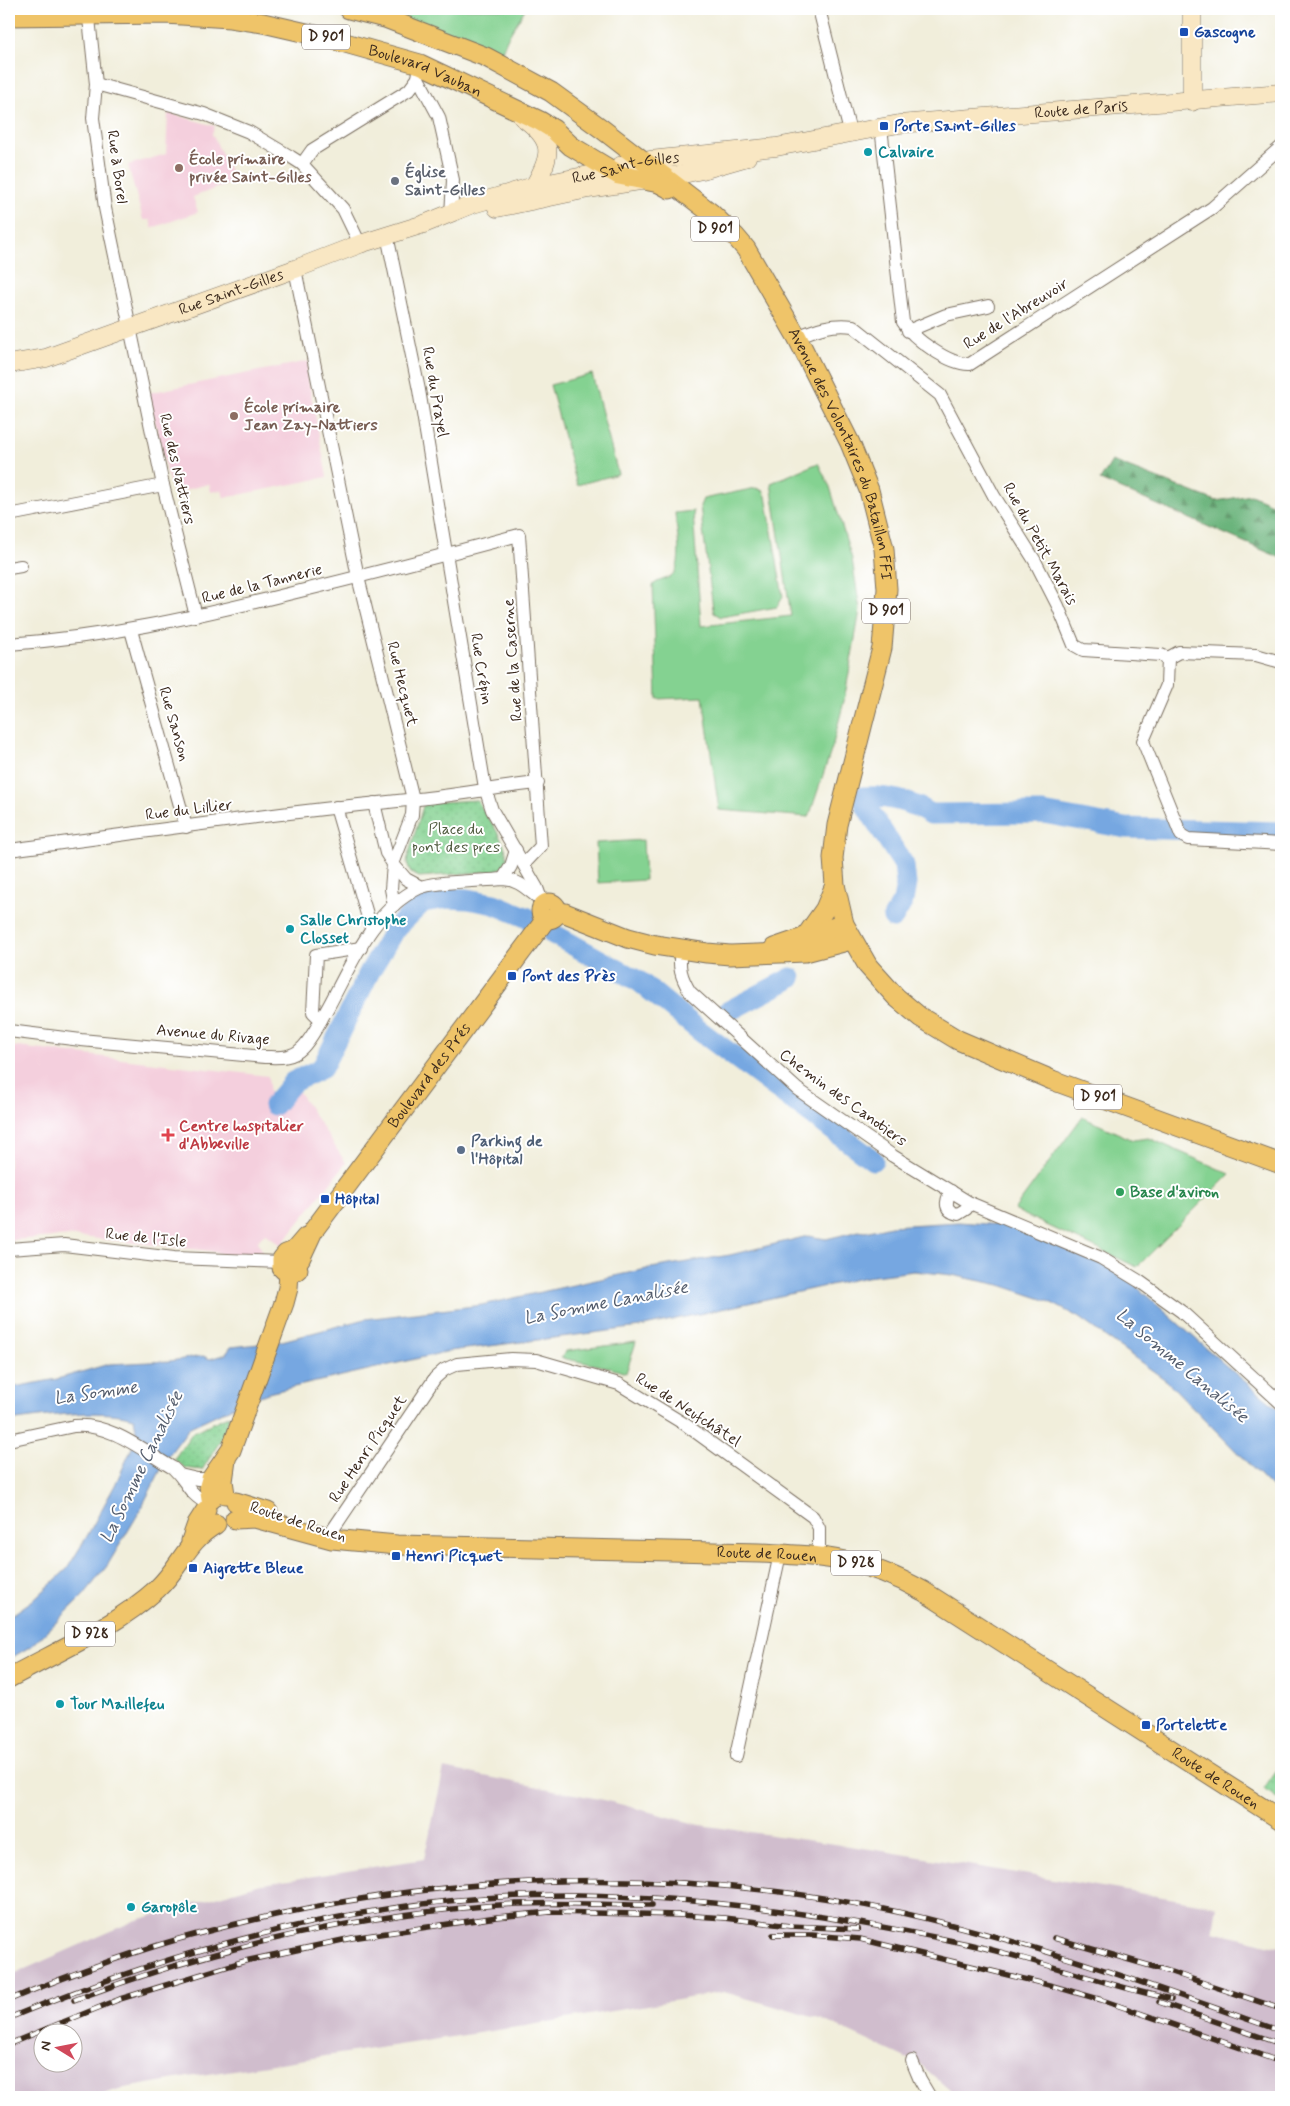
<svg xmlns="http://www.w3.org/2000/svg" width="1290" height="2106" font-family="Mynerve,sans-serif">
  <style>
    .built { fill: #f4cfdd }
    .industrial { fill: #d0bdcd; fill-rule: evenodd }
    .grass { fill: #84d291; stroke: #607e58 }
    .forest { fill: url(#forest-firs); stroke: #536f4c }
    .park { fill: url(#park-dots); stroke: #607e58 }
    .water { fill: #76a7e1; stroke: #586880 }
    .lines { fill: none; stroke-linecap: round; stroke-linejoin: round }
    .river { stroke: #76a7e1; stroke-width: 21 }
    .street-casing { stroke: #7b6f60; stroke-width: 14 }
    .secondary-casing { stroke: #7b6f60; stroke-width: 19 }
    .primary-casing { stroke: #7b6f60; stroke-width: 21 }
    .street { stroke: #fff; stroke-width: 12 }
    .secondary { stroke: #f9e7c3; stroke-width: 18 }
    .primary { stroke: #efc469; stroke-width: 19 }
    .rail-casing { stroke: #3b2a1e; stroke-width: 5.5 }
    .rail { stroke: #fff; stroke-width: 4; stroke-dasharray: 11; stroke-linecap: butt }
    .transit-dot { fill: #1a4fb4; stroke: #fff; stroke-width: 2 }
    .culture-dot { fill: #0f9aa8; stroke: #fff; stroke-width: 2 }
    .education-dot { fill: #8d6e63; stroke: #fff; stroke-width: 2 }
    .worship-dot { fill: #6b7280; stroke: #fff; stroke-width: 2 }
    .health-dot { fill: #e0444e; stroke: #fff; stroke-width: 2 }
    .service-dot { fill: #5c6f8a; stroke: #fff; stroke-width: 2 }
    .leisure-dot { fill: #2e9e5b; stroke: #fff; stroke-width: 2 }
    .labels { text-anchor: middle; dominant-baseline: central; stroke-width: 4; stroke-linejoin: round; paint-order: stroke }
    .shield { fill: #fff; stroke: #766a62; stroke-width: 1 }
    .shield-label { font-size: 15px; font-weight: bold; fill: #3b2a1e }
    .transit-label { font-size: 16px; font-weight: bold; fill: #164399; stroke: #fff; text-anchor: start }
    .street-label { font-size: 16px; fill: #3b2a1e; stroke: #fff }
    .culture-label { font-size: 16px; font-weight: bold; fill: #0d838f; stroke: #fff; text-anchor: start }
    .education-label { font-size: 16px; font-weight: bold; fill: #785e54; stroke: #fff; text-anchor: start }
    .worship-label { font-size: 16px; font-weight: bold; fill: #5b616d; stroke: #fff; text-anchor: start }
    .park-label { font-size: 16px; fill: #515c40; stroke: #fff }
    .health-label { font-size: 16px; font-weight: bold; fill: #be3a42; stroke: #fff; text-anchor: start }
    .service-label { font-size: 16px; font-weight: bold; fill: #4e5e75; stroke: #fff; text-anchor: start }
    .leisure-label { font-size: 16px; font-weight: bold; fill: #27864d; stroke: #fff; text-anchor: start }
    .water-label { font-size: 18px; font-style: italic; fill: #535c6c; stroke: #fff }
  </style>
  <defs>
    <pattern id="forest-firs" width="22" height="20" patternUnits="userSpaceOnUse" patternTransform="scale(1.25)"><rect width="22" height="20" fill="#6bb47b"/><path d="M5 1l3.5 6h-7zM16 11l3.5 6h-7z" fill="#599364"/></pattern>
    <pattern id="park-dots" width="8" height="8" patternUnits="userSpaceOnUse" patternTransform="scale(1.25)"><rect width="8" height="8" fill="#84d291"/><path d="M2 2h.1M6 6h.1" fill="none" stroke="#73b47d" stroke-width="1.8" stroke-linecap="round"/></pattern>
  </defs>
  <rect width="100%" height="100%" fill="#fff"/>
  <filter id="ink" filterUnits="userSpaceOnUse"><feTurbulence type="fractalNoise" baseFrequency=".02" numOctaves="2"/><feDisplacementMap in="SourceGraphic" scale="10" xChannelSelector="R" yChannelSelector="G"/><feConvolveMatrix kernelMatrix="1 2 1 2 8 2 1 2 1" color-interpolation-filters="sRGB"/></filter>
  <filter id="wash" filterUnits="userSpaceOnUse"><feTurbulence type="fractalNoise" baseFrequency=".0096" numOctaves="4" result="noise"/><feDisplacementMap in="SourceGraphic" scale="20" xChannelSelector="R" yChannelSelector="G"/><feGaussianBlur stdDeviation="1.12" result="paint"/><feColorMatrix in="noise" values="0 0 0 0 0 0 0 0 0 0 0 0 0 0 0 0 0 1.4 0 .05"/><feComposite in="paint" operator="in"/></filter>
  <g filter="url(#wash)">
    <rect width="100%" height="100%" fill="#f1eedb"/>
    <g class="built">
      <polygon points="168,113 215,126 212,134 235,181 193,197 198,212 152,228 150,220 143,220 128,165 166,154"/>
      <polygon points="309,361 307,373 327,477 224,498 222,490 211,492 209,484 172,493 148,393"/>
      <polygon points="9,1046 268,1076 271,1105 276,1108 297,1089 346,1163 281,1245 265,1233 258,1241 262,1251 262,1257 225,1255 210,1251 72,1236 9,1240"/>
    </g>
    <path class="industrial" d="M444 1768 604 1800 700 1825 877 1850 1217 1906 1213 1931 1281 1947V2097H965L952 2092 921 2065 823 2020 724 1992 531 2025 188 2077 119 2089 96 2097H9V1976L134 1921 257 1885 424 1859ZM42 2034H72V2064H42Z"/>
    <g class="grass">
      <polygon points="373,9 525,9 507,39 499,59"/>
      <polygon points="592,374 618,474 577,485 550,385"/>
      <path d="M818 463 830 487 852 559 860 610 844 701 832 748 809 817 719 810 703 697 657 699 653 585C659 579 668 580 673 574 684 562 676 528 675 513L693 511 701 626 791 616 771 483Z"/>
      <polygon points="756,488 763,491 766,496 783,597 777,607 721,617 714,613 713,609 700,506 703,499"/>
      <polygon points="643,840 645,880 598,883 596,843"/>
      <polygon points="1082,1117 1133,1140 1149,1138 1230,1174 1137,1267 1014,1210"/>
      <polygon points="636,1342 626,1373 607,1367 561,1358 566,1351"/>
    </g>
    <polygon class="forest" points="1112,461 1216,501 1251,495 1281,508 1281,558 1100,480"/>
    <g class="park">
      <path d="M477 800C485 813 510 847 507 861 505 866 500 869 496 871L419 877 411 873 407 863 408 856 424 803Z"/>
      <polygon points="230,1415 222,1438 202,1470 185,1468 174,1459 193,1432"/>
      <polygon points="1281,1765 1281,1801 1264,1789"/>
    </g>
    <path class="water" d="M958 1222 1018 1226 1113 1269 1130 1281 1231 1370 1281 1411V1497L1167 1381 1078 1317 1048 1301 1000 1285 952 1275 914 1271 866 1277 640 1327 450 1351 268 1393 235 1406 190 1427 168 1456 137 1516 107 1566 83 1596 33 1645 9 1659V1617L36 1598 67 1569 86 1538 115 1485 137 1437 134 1418C98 1408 46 1416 9 1421V1388L57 1379 109 1364 170 1361 203 1356 210 1359 226 1354 231 1347 278 1342 365 1319 482 1305 651 1268 730 1255 808 1236 826 1239 859 1231 865 1232 891 1226Z"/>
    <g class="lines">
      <g class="river">
        <path d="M893 918 903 901 906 884 904 865 866 806 863 797C886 795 912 802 931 814L1043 813 1126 828 1281 832"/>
        <polyline points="553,934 640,982 700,1031 873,1160"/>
        <polyline points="725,1013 791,978"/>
        <polyline points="274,1105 293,1082 322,1068 369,973 394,930 423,902 448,898 468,899 494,904 528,918"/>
      </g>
    </g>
  </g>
  <g filter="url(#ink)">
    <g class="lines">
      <g class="street-casing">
        <g id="street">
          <polyline points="88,9 96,84 93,118 105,208 163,485 196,616"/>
          <polyline points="819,9 850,132"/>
          <polyline points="420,64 418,78 439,117 453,180 451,215"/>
          <polyline points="96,84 204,114 249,132 291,157 302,164 343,209 360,244"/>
          <path d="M881 127 903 322C913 339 950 365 970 364L1212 208 1281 147"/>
          <polyline points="302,164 312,150 409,90 418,78"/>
          <polyline points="387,235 419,390 485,788 492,810 537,888 541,899"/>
          <polyline points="295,269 358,577 413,799 412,815 393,864 406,879 421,887"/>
          <polyline points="908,331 946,315 988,306"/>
          <path d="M797 337C816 329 832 323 853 326L940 395 994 496 1035 561 1058 606 1074 645 1083 650 1161 655 1168 658"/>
          <polyline points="9,515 163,485"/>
          <polyline points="9,568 21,566"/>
          <polyline points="131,630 186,827"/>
          <path d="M9 644C105 637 191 618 284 595 363 576 441 556 519 535L541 846 524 864"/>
          <polyline points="1168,658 1167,685 1143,741 1181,835 1188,839 1281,844"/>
          <polyline points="1168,658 1179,652 1256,655 1281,662"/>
          <polyline points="374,803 386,853 393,864 391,889 394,905"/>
          <polyline points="336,807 371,928"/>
          <path d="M9 850C145 832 281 812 418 799 458 795 498 787 538 783"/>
          <polyline points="503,879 511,866 516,850"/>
          <path d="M681 950C678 967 681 977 690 992L797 1089 893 1156 970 1203 1101 1258 1139 1281 1182 1312 1281 1403"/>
          <polyline points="321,1020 313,1012 316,955 361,948"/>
          <path d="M9 1031 81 1040 265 1057C277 1057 291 1059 301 1049 311 1040 319 1023 326 1011 351 966 371 911 419 888 434 881 484 881 503 879 520 880 527 890 540 899"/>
          <path d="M951 1191C945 1202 944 1211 958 1214L966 1209 970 1203"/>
          <polyline points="9,1249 64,1245 174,1258 281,1262"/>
          <path d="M9 1440 74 1426C109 1422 145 1452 173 1468 189 1483 186 1492 208 1504"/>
          <polyline points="180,1475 197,1479 211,1479"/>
          <polyline points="330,1539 332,1531 435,1378 444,1370 457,1364 511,1359 536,1360 619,1384 686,1425 813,1517 819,1528 819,1557"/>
          <polyline points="736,1756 780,1554"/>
          <polyline points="912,2061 920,2080 930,2097"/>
        </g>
      </g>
      <g class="secondary-casing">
        <g id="secondary">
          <polyline points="1192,102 1192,9"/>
          <path d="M522 117C554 140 553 154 534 186"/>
          <polyline points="497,208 588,189 646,180 660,175 674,176 702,170 747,157"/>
          <path id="s1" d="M9 364 46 358 295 269 360 244 424 224 473 204 534 186 614 170 622 165 650 160 776 147 899 124 1281 93"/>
        </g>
      </g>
      <g class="primary-casing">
        <g id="primary">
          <path id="s2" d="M349 9 385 18 486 57 551 92 602 129 711 213 735 236 746 249 797 337 850 443 869 490 884 549 887 589 882 648 837 825 833 858 835 885 844 924 868 966 896 997 920 1017 958 1040 1052 1080 1281 1164"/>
          <path id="s3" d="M9 16 165 14 230 18 263 23 324 37 420 64 540 121 553 129 571 146 619 175 659 183 670 189"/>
          <circle cx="549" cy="911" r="8"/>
          <polyline points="558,912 565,913 628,938 655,945 707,953 730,955 805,952 851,940"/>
          <polyline points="806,936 825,909 835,885"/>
          <polyline points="774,948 844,924"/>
          <path id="s4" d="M300 1259 313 1231 546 919"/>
          <path d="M298 1269C293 1274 287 1274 282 1268V1259L286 1254 294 1251 306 1237"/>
          <polyline points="225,1494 223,1481 226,1460"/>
          <polyline points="211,1499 209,1486 211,1479 231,1450 284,1303 288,1288 289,1273"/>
          <polyline points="236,1502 268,1512"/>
          <path id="s5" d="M235 1519 255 1518 332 1539 397 1545 760 1553C825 1556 864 1558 923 1591L1281 1820"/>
          <polyline points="191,1541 197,1524 206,1510"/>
          <path d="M9 1678C58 1651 115 1627 157 1589 181 1567 186 1541 216 1524"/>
        </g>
      </g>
      <use href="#street" class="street"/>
      <use href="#secondary" class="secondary"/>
      <use href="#primary" class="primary"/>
      <g class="rail-casing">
        <g id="rail">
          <polyline points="773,1935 812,1935 860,1939 1053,1986 1102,2000 1281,2062"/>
          <polyline points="1054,1938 1168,1971 1281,2009"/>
          <path d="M9 2000C71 1974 136 1950 201 1933 427 1872 669 1863 898 1912 1029 1941 1155 1987 1281 2031"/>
          <path d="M74 2000C214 1947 366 1912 516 1904 562 1902 607 1905 652 1905"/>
          <polyline points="1159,2002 1281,2044"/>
          <path d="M9 2018C188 1944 382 1893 578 1895 707 1897 837 1916 963 1943 1033 1958 1100 1984 1171 1999"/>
          <polyline points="9,2044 120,1999 245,1961 352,1938 497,1917 550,1912 680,1915 725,1918 790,1926 858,1929"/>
        </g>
      </g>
      <use href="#rail" class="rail"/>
    </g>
  </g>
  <g class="transit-dot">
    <rect x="1179" y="27" width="10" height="10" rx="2.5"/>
    <rect x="879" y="121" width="10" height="10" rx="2.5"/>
    <rect x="507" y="971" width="10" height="10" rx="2.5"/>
    <rect x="320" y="1194" width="10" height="10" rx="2.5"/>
    <rect x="391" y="1551" width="10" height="10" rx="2.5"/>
    <rect x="188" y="1563" width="10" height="10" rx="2.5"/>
    <rect x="1141" y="1720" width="10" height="10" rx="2.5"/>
  </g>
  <g class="culture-dot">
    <circle cx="868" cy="152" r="5"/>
    <circle cx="290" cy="929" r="5"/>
    <circle cx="60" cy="1704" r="5"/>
    <circle cx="131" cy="1907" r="5"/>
  </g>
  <g class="education-dot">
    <circle cx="179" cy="168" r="5"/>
    <circle cx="234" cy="416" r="5"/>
  </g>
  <circle class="worship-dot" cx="395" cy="181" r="5"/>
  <path class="health-dot" d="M165.5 1127.5h5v5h5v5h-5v5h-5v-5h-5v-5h5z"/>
  <circle class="service-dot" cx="461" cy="1150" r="5"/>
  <circle class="leisure-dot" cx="1120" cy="1192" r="5"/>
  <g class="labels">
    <g class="shield">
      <rect x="302" y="24.5" width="48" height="25" rx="4"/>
      <rect x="691" y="216.5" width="48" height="25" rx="4"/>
      <rect x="862" y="598.5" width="48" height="25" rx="4"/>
      <rect x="1074" y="1084.5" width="48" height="25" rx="4"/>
      <rect x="831" y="1550.5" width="50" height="25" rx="4"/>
      <rect x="65" y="1621.5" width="50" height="25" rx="4"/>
    </g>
    <g class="shield-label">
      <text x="326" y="37">D 901</text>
      <text x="715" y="229">D 901</text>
      <text x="886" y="611">D 901</text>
      <text x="1098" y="1097">D 901</text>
      <text x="856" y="1563">D 928</text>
      <text x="90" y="1634">D 928</text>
    </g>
    <g class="transit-label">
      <text x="1194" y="32">Gascogne</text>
      <text x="894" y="126">Porte Saint-Gilles</text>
      <text x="522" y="976">Pont des Près</text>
      <text x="335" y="1199">Hôpital</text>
      <text x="406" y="1556">Henri Picquet</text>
      <text x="203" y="1568">Aigrette Bleue</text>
      <text x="1156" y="1725">Portelette</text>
    </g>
    <g class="street-label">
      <text stroke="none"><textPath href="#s3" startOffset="424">Boulevard Vauban</textPath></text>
      <text stroke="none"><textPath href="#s1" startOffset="1109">Route de Paris</textPath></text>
      <text transform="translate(117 167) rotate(82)">Rue à Borel</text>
      <text stroke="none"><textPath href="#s1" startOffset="649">Rue Saint-Gilles</textPath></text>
      <text stroke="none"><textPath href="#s1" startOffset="234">Rue Saint-Gilles</textPath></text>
      <text transform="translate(1016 314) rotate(-32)">Rue de l'Abreuvoir</text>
      <text transform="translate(435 392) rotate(80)">Rue du Prayel</text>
      <text stroke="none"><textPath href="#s2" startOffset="698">Avenue des Volontaires du Bataillon FFI</textPath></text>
      <text transform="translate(177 469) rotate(77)">Rue des Nattiers</text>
      <text transform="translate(1040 544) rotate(61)">Rue du Petit Marais</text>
      <text transform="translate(262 584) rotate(-14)">Rue de la Tannerie</text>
      <text transform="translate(513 660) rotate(-94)">Rue de la Caserne</text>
      <text transform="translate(481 669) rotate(81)">Rue Crépin</text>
      <text transform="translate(402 684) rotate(76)">Rue Hecquet</text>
      <text transform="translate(174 724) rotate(74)">Rue Sanson</text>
      <text transform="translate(189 810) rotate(-7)">Rue du Lillier</text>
      <text transform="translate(213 1035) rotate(5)">Avenue du Rivage</text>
      <text stroke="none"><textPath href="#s4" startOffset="225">Boulevard des Prés</textPath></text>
      <text transform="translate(843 1098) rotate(36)">Chemin des Canotiers</text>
      <text transform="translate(146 1238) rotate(6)">Rue de l'Isle</text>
      <text transform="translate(688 1410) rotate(33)">Rue de Neufchâtel</text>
      <text transform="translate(368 1449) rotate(-56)">Rue Henri Picquet</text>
      <text transform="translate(298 1522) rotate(18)">Route de Rouen</text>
      <text stroke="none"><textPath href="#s5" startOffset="535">Route de Rouen</textPath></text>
      <text stroke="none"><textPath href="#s5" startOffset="1045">Route de Rouen</textPath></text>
    </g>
    <g class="culture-label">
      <text x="878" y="152">Calvaire</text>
      <text x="300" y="920">Salle Christophe<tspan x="300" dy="18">Closset</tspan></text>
      <text x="70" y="1704">Tour Maillefeu</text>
      <text x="141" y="1907">Garopôle</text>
    </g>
    <g class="education-label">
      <text x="189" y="159">École primaire<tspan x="189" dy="18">privée Saint-Gilles</tspan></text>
      <text x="244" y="407">École primaire<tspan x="244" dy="18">Jean Zay-Nattiers</tspan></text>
    </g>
    <g class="worship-label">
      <text x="405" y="172">Église<tspan x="405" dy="18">Saint-Gilles</tspan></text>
    </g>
    <g class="park-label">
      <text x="456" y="829">Place du<tspan x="456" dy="18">pont des pres</tspan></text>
    </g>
    <g class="health-label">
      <text x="179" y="1126">Centre hospitalier<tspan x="179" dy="18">d'Abbeville</tspan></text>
    </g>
    <g class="service-label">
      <text x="471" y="1141">Parking de<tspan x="471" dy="18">l'Hôpital</tspan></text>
    </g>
    <g class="leisure-label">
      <text x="1130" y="1192">Base d'aviron</text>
    </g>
    <g class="water-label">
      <text transform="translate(606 1303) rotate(-11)">La Somme Canalisée</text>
      <text transform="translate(1182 1366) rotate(40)">La Somme Canalisée</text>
      <text transform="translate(96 1393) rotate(-8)">La Somme</text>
      <text transform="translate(142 1467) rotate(-64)">La Somme Canalisée</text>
    </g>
  </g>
  <rect width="1290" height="2106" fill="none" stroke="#fff" stroke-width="30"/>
  <g transform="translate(58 2048) rotate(280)"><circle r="24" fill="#ffffff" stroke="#b1aaa5"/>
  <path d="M0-4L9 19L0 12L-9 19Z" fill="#d1495b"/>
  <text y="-8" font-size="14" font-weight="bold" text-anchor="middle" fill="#3b2a1e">N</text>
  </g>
</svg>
